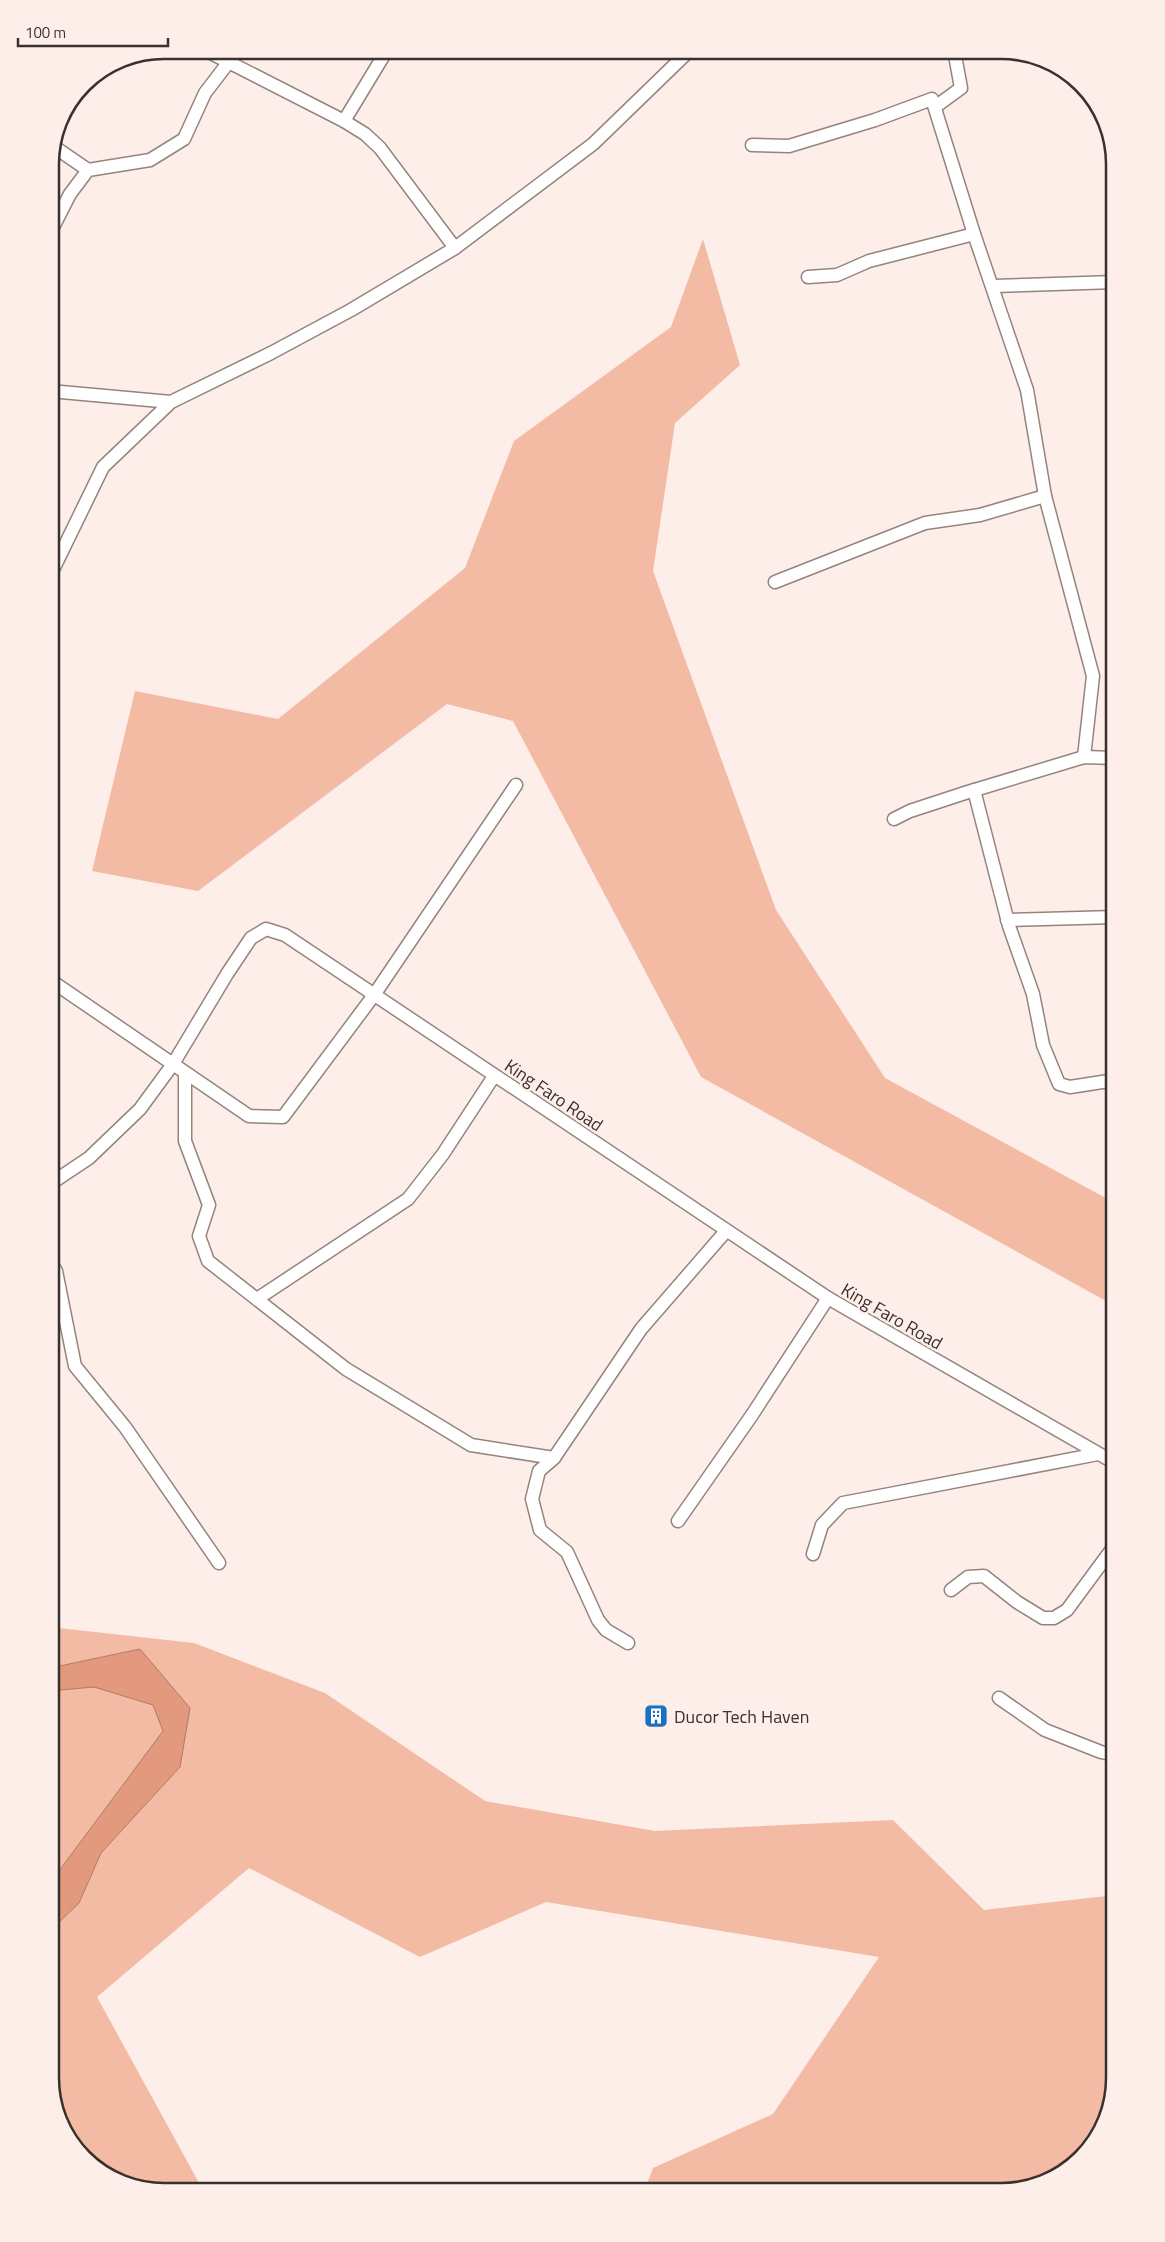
<svg xmlns="http://www.w3.org/2000/svg" width="1165" height="2242" font-family="'Titillium Web',sans-serif">
  <style>
    .green { fill: #f3baa4 }
    .water { fill: #e2997e; stroke: #af7a66 }
    .lines { fill: none; stroke-linecap: round; stroke-linejoin: round }
    .minor-casing { stroke: #94847e; stroke-width: 15 }
    .minor { stroke: #fff; stroke-width: 12 }
    .labels { text-anchor: middle; dominant-baseline: central; stroke-width: 5; stroke-linejoin: round; paint-order: stroke }
    .street-label { font-size: 18px; fill: #38312e; stroke: #fdeee9 }
    .poi-label { font-size: 18px; fill: #38312e; stroke: #fdeee9; text-anchor: start }
    .rim { fill: none; stroke: #38312e; stroke-width: 2.5 }
  </style>
  <rect width="100%" height="100%" fill="#fdeee9"/>
  <g class="green">
    <polygon points="703,239 740,365 675,423 653,571 776,910 885,1078 1115,1203 1115,1306 701,1077 513,721 447,704 198,891 92,871 135,691 278,719 465,568 514,441 671,327"/>
    <polygon points="50,1627 194,1643 325,1693 485,1801 655,1831 893,1820 984,1910 1115,1895 1115,2079 1096,2142 1045,2183 1001,2192 644,2192 653,2168 773,2114 879,1957 546,1902 420,1957 249,1868 97,1997 204,2192 156,2192 95,2169 59,2122 50,2078 50,1931 79,1903 101,1853 180,1767 140,1649 50,1668"/>
    <polygon points="94,1687 153,1705 163,1731 50,1883 50,1691"/>
    <polygon points="519,2183 530,2192 504,2192"/>
  </g>
  <polygon class="water" points="140,1649 190,1708 180,1767 101,1853 79,1903 50,1931 50,1883 163,1731 153,1705 94,1687 50,1691 50,1668"/>
  <g class="lines">
    <g class="minor-casing">
      <g id="minor">
        <polyline points="205,50 344,121 365,134 380,148 455,248"/>
        <polyline points="935,107 961,88 954,50"/>
        <polyline points="344,121 387,50"/>
        <polyline points="752,145 789,146 875,120 932,99 974,234 1027,390 1045,496 1093,676 1084,757"/>
        <polyline points="53,146 88,170"/>
        <polyline points="50,233 70,194 88,170 150,160 184,139 205,93 228,63"/>
        <polyline points="808,277 837,275 869,261 974,234"/>
        <polyline points="993,286 1115,282"/>
        <polyline points="50,391 171,402"/>
        <polyline points="50,576 103,467 171,402 271,353 351,310 455,248 593,144 690,50"/>
        <polyline points="775,582 925,523 980,515 1045,496"/>
        <polyline points="974,790 1009,926 1033,994 1043,1045 1059,1084 1070,1087 1115,1080"/>
        <polyline points="894,819 910,811 968,792 1084,757 1115,758"/>
        <polyline points="1007,920 1115,917"/>
        <polyline points="50,980 249,1116 283,1117 374,995 516,785"/>
        <polyline points="185,1073 185,1141 209,1205 199,1236 208,1261 346,1369 471,1445 554,1458"/>
        <polyline points="50,1184 89,1158 140,1109 173,1064 227,974 251,938 266,929 285,935 828,1298 1115,1463"/>
        <polyline points="50,1261 56,1271 75,1366 125,1427 219,1563"/>
        <polyline points="257,1299 408,1199 443,1154 494,1076"/>
        <polyline points="678,1521 752,1415 828,1298"/>
        <polyline points="813,1554 822,1525 843,1503 1098,1454"/>
        <polyline points="951,1590 968,1577 984,1576 1017,1602 1043,1618 1054,1618 1067,1610 1115,1545"/>
        <polyline points="628,1643 606,1630 598,1620 567,1552 540,1530 532,1499 539,1471 554,1458 641,1329 726,1231"/>
        <polyline points="999,1698 1045,1730 1101,1752 1115,1755"/>
      </g>
    </g>
    <use href="#minor" class="minor"/>
  </g>
  <defs>
    <g id="building-square" transform="scale(1.25)"><rect x="-9" y="-9" width="18" height="18" rx="4" fill="#1c70be" stroke="#fdeee9"/><path d="M-4-6H4V6H1V3H-1V6H-4ZM-2.5-4.3h1.7v1.8h-1.7ZM.8-4.3h1.7v1.8H.8ZM-2.5-1h1.7V.8h-1.7ZM.8-1h1.7V.8H.8Z" fill="#fff"/></g>
  </defs>
  <g fill-rule="evenodd">
    <use href="#building-square" x="656" y="1716"/>
  </g>
  <g class="labels">
    <g class="street-label">
      <text transform="translate(554 1095) rotate(34)">King Faro Road</text>
      <text transform="translate(892 1316) rotate(30)">King Faro Road</text>
    </g>
    <g class="poi-label">
      <text x="674" y="1716">Ducor Tech Haven</text>
    </g>
  </g>
  <path d="M0 0H1165V2242H0ZM164 59H1001A105 105 0 0 1 1106 164V2078A105 105 0 0 1 1001 2183H164A105 105 0 0 1 59 2078V164A105 105 0 0 1 164 59Z" fill="#fdeee9" fill-rule="evenodd"/>
  <path class="rim" d="M164 59H1001A105 105 0 0 1 1106 164V2078A105 105 0 0 1 1001 2183H164A105 105 0 0 1 59 2078V164A105 105 0 0 1 164 59Z"/>
  <path d="M18 38v8h150v-8" fill="none" stroke="#38312e" stroke-width="2.5"/>
  <text x="25" y="38" font-size="15" fill="#38312e" stroke="#fdeee9" stroke-width="4" paint-order="stroke">100 m</text>
</svg>
